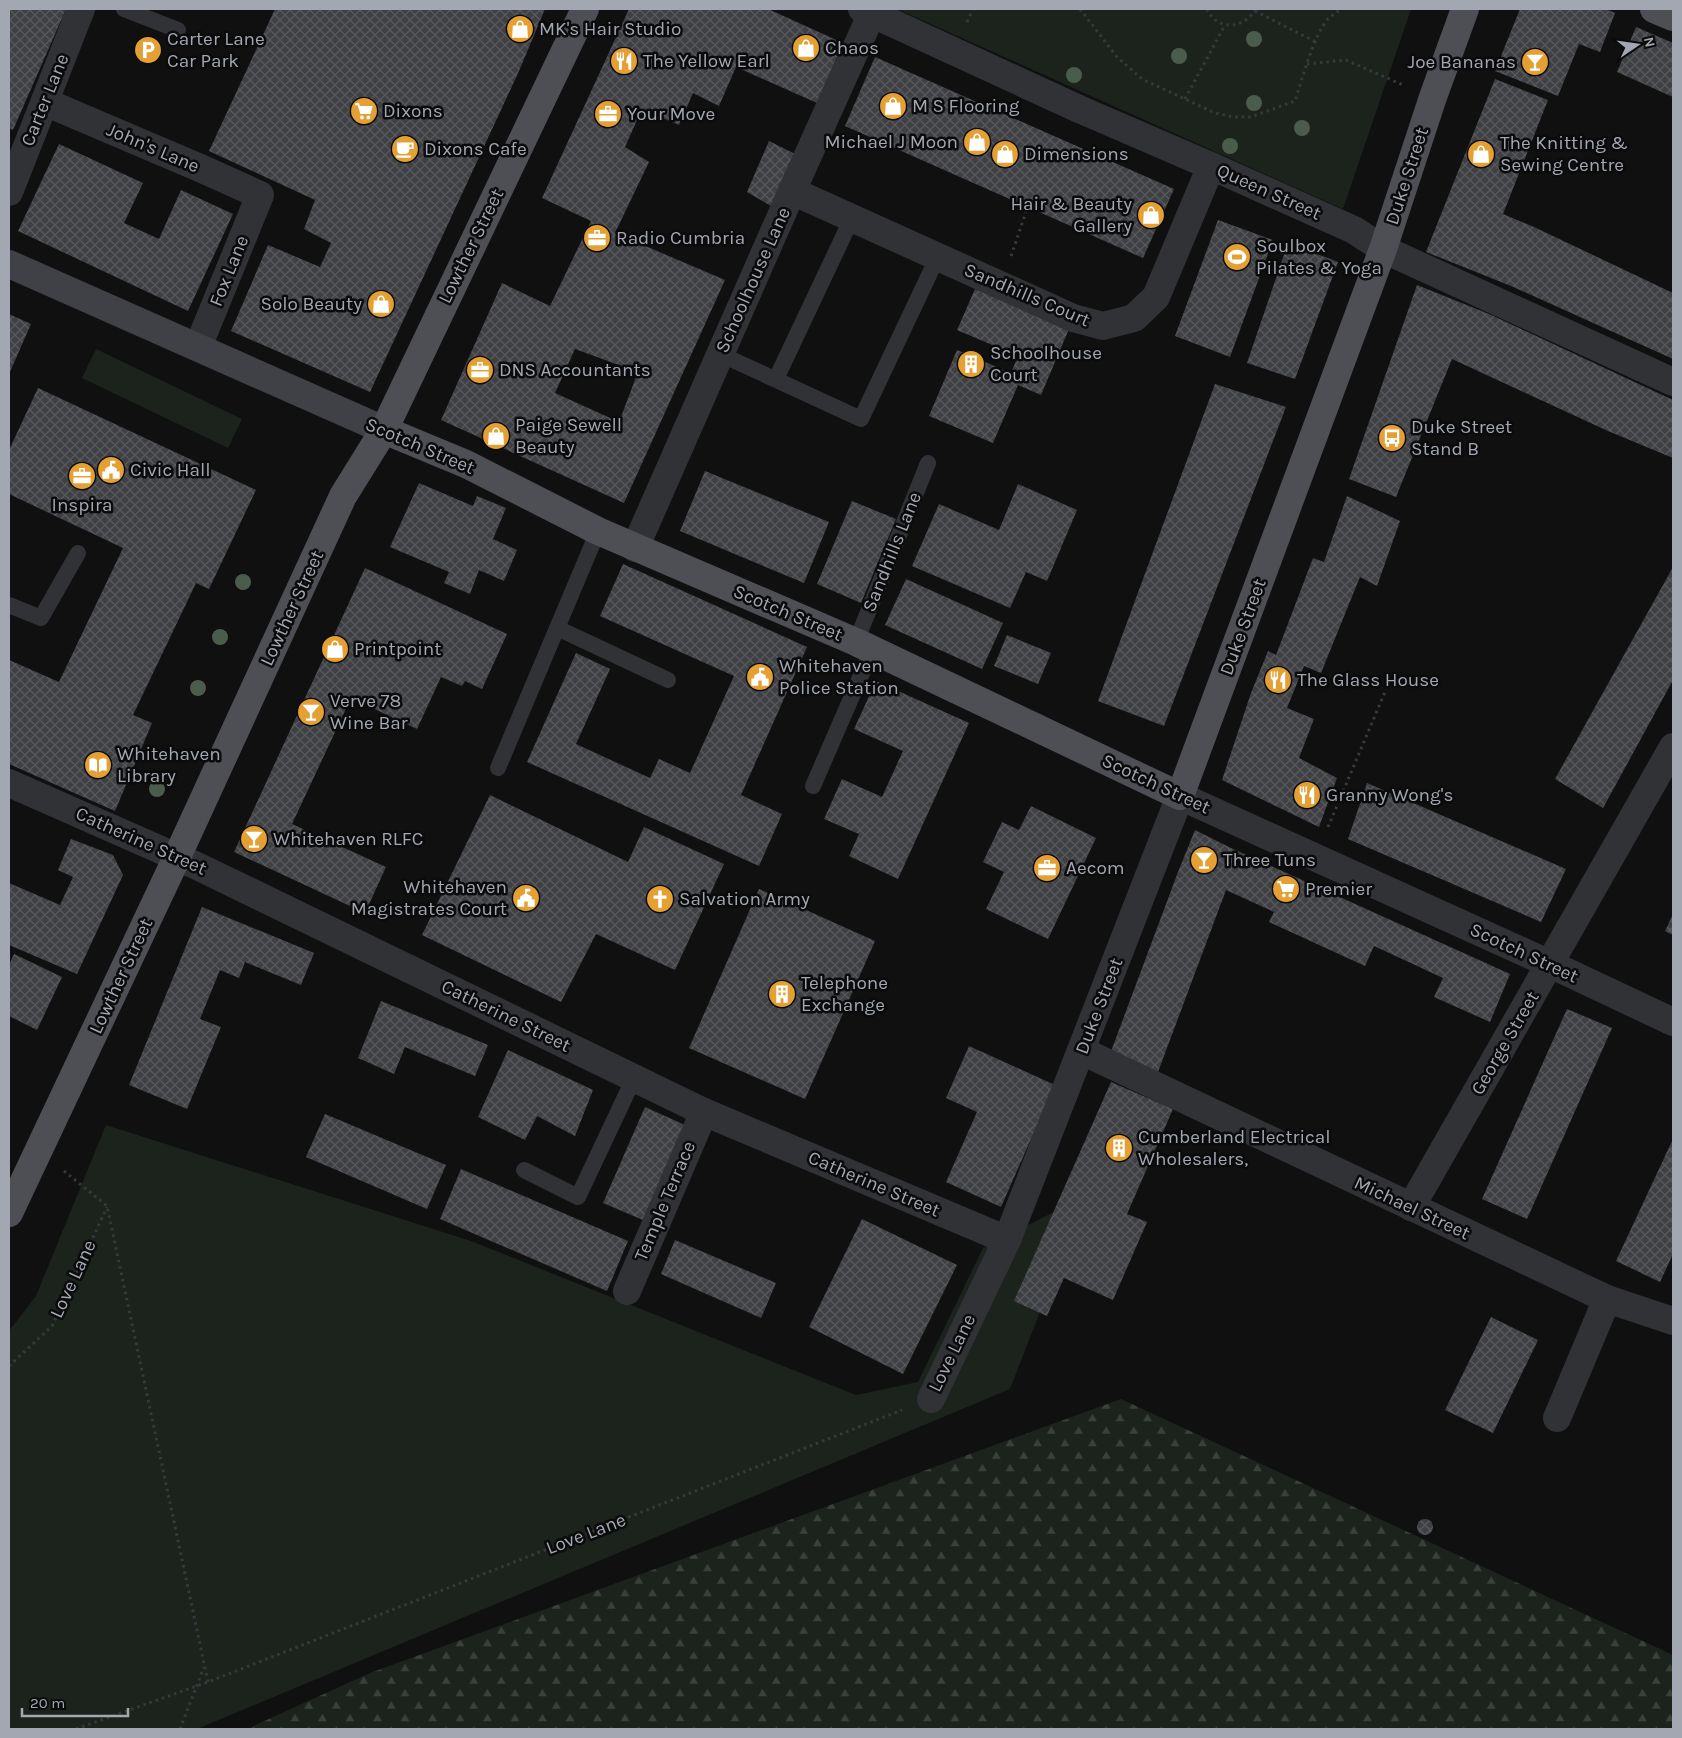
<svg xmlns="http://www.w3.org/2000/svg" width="1682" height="1738" font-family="Karla,sans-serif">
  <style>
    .green { fill: #1c231d }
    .forest { fill: url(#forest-firs) }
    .building { fill: url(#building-cross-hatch); fill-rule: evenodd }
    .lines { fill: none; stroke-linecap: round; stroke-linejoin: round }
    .path { stroke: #37393d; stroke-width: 3; stroke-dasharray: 2.5 4; stroke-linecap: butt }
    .lane { stroke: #313236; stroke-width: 16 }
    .street { stroke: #313236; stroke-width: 28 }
    .secondary { stroke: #3f4146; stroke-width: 28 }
    .primary { stroke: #4d4f55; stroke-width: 28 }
    .tree { fill: #4a5c4b }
    .labels { text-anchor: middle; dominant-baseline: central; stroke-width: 5; stroke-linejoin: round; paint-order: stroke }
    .poi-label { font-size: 19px; fill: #a2a7b1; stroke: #0b0b0c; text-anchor: start }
    .street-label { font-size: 19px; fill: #a2a7b1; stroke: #0b0b0c }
  </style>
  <defs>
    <pattern id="forest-firs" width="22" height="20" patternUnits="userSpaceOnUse" patternTransform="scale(1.25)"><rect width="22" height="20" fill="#1c231d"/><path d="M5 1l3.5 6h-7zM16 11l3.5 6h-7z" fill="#3a403b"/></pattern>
    <pattern id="building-cross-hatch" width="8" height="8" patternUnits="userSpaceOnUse" patternTransform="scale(1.25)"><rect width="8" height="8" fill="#3f4044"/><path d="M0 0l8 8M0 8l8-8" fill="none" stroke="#58595d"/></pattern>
  </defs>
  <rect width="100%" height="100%" fill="#101011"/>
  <g class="green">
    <polygon points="897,9 1411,9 1343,209"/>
    <polygon points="96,349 242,419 228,448 82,378"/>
    <polygon points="106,1125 471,1241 856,1395 918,1382 983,1248 1085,1196 1010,1389 197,1729 9,1729 9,1331 36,1296"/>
  </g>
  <polygon class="forest" points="1121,1399 1673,1655 1673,1729 247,1729 370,1673"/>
  <g class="building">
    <polygon points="9,9 66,9 13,130 9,128"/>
    <polygon points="275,9 545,9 519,71 370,392 231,331 268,245 320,267 331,243 304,229 315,200 209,151"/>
    <path d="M629 9H768L843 43 817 103 736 67 719 106 693 93 679 125 642 109 625 147 649 162 615 233 725 280 624 503 441 420 502 283 550 306 591 221 542 198ZM575 349 638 372 619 422 555 393Z"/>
    <polygon points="1520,9 1543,10 1543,9 1605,9 1615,13 1600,52 1579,44 1558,96 1495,71"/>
    <polygon points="1636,27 1673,43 1673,97 1617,72"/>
    <polygon points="875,57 1174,189 1143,258 845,126"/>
    <polygon points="1495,79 1548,100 1503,214 1534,227 1673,293 1673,359 1511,286 1426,252"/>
    <polygon points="769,141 795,154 771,206 747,192"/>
    <polygon points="59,144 143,183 124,223 159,239 181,190 233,214 188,311 18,231"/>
    <polygon points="1218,220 1273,240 1230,357 1175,336"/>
    <polygon points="1288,243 1338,262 1295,379 1247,363"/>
    <polygon points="1417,285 1489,314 1673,400 1673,458 1608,431 1452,359 1396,497 1349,479"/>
    <polygon points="975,289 1069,329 1041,395 1018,385 993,443 929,416 957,350 1011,373 1018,356 957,330"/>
    <polygon points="9,314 31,324 9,374"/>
    <polygon points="1215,384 1286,407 1164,726 1098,701"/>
    <polygon points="38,388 256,490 209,589 196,583 133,715 152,723 115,811 9,764 9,660 59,682 123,548 9,494 9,450"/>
    <polygon points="705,471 829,522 804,583 680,531"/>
    <polygon points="419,483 473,506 477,496 506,508 493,539 517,550 504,581 479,570 470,594 444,583 449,572 390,547"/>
    <polygon points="1018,484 1077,510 1047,581 1026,572 1010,608 912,566 939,504 999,530"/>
    <polygon points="1347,496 1400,521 1377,586 1360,577 1321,673 1304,666 1287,708 1314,719 1299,758 1337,778 1319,827 1222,780 1251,693 1268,651 1276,655 1313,558 1324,562"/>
    <polygon points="852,501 896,519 861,603 817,584"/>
    <polygon points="623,564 807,647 741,795 782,814 759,866 527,762 576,653 610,669 576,744 650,778 659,759 690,773 734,676 600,616"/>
    <polygon points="1673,567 1673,680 1603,808 1555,779"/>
    <polygon points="365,568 507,634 482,689 465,681 462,686 441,677 417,729 351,698 292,824 386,867 365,913 234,852"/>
    <polygon points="906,579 1003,623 982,669 885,625"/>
    <polygon points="1007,635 1051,653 1038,684 994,666"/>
    <polygon points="876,681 969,723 898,879 849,856 859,834 824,819 842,779 882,797 903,751 854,729"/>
    <polygon points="1367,783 1566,869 1541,922 1348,839"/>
    <polygon points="490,795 628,862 644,827 724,864 675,970 596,934 561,1002 422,935"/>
    <polygon points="1031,806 1096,838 1048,939 986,909 1004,872 983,862 1002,822 1019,830"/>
    <polygon points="1195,830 1231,848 1510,974 1490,1022 1434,997 1443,978 1374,946 1365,966 1269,922 1274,912 1226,890 1158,1072 1110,1054 1178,872"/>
    <polygon points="71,839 113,855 123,875 77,974 9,945 9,883 60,905 73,877 58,870"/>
    <polygon points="759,889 875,941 805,1099 689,1048"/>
    <polygon points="202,907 314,953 301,985 245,962 239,978 220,970 200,1019 221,1027 187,1109 129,1085"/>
    <polygon points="1673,914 1673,935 1665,931"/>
    <polygon points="14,954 62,977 37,1030 9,1016 9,965"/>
    <polygon points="381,1001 488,1045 475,1076 405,1047 394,1074 358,1058"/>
    <polygon points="1567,1009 1612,1028 1527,1219 1482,1199"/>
    <polygon points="969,1046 1055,1085 1001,1207 946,1182 977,1112 946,1098"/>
    <polygon points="508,1050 593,1090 575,1136 537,1116 525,1140 478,1117"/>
    <polygon points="1111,1082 1173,1109 1127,1214 1147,1222 1113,1300 1064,1278 1047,1316 1014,1301"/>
    <polygon points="645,1107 685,1125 643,1220 603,1203"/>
    <polygon points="325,1114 446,1165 427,1209 306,1157"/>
    <polygon points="1673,1139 1673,1254 1660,1282 1616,1261"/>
    <polygon points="461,1169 628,1241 607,1291 440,1219"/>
    <polygon points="862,1219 957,1265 903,1374 809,1327"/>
    <polygon points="675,1240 776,1283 761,1318 661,1274"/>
    <polygon points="1491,1317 1538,1340 1493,1433 1445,1410"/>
    <circle cx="1425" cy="1527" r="8"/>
  </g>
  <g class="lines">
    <g class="path">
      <path d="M1080 9 1117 57 1142 79 1215 113 1234 117H1251L1295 101C1302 79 1314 35 1328 19 1332 15 1337 12 1341 9"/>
      <path d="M1207 9C1217 31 1244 30 1255 9"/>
      <polyline points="1255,11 1316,42"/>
      <polyline points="967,22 973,9"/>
      <polyline points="1307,64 1346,60 1403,85"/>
      <polyline points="1185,99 1225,25"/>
      <polyline points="1011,256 1028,206"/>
      <polyline points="1328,827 1385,692"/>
      <polyline points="64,1171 107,1206 208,1682"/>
      <polyline points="9,1366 52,1326 107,1207"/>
      <polyline points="76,1729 208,1682 902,1410"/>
      <polyline points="180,1729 204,1667"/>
    </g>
    <g class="lane">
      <polyline points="124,9 178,30"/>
      <polyline points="720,354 861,419 938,256"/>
      <polyline points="776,379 852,218"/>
      <polyline points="9,605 41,618 78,553"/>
      <polyline points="557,628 668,680"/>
      <polyline points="856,642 928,463"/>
      <polyline points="498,768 598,531"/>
      <polyline points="813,786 872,650"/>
      <polyline points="524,1170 578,1197 634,1078"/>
    </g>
    <g class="street">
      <polyline points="862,9 1079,109 1211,166 1354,230 1383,249 1673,382"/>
      <polyline points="45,102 200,168 260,195 198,347"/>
      <polyline points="792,191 1073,318 1103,326 1134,318 1156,297 1211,166"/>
      <polyline points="9,192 81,9"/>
      <polyline points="635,548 792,191 872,13"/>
      <polyline points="9,783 197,866 704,1112 1007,1240"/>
      <polyline points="1082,1051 1607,1299 1673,1321"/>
      <polyline points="1411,1207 1673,747"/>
      <polyline points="627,1291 704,1112"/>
      <polyline points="931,1399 1007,1240 1180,796 1550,964 1673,1022"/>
      <polyline points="1557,1418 1607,1299"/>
    </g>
    <polyline class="secondary" points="9,264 384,430"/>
    <g class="primary">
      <polyline points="1654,9 1673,17"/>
      <polyline points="384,430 466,464 598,531 856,642 1180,796 1383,249 1433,97 1465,9"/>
      <polyline points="9,1213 177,857 343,496 384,430 585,9"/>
    </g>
  </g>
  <g class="tree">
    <circle cx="1254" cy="39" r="8"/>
    <circle cx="1179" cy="56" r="8"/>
    <circle cx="1074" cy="75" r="8"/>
    <circle cx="1254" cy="103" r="8"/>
    <circle cx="1302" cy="128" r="8"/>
    <circle cx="1230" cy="146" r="8"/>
    <circle cx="243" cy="582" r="8"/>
    <circle cx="220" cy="637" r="8"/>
    <circle cx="198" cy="688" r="8"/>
    <circle cx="157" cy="789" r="8"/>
  </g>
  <defs>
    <g id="shop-disc" transform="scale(1.4375)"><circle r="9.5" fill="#e5a034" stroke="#0b0b0c"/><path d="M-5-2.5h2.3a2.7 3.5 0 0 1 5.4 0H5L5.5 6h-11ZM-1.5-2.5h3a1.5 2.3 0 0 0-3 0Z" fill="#fff"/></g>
    <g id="parking-disc" transform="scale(1.4375)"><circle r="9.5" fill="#e5a034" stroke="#0b0b0c"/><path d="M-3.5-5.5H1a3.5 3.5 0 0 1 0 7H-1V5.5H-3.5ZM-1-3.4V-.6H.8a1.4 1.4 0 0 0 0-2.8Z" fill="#fff"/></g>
    <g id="restaurant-disc" transform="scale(1.4375)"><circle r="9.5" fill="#e5a034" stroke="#0b0b0c"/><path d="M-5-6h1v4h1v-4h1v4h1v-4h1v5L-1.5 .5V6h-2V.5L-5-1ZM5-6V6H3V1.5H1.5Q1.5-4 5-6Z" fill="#fff"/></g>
    <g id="bar-disc" transform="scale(1.4375)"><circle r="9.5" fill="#e5a034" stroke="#0b0b0c"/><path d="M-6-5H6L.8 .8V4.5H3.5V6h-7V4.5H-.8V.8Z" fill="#fff"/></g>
    <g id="supermarket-disc" transform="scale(1.4375)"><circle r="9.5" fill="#e5a034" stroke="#0b0b0c"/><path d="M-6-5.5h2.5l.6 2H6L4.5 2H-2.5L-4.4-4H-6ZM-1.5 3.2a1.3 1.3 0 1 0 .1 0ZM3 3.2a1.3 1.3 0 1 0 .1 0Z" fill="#fff"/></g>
    <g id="office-disc" transform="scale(1.4375)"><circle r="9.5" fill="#e5a034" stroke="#0b0b0c"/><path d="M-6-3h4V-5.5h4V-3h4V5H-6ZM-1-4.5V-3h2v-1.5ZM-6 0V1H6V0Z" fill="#fff"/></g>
    <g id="cafe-disc" transform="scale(1.4375)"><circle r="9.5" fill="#e5a034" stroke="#0b0b0c"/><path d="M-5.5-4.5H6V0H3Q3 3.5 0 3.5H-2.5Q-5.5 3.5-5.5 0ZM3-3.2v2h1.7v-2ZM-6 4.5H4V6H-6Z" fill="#fff"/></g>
    <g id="stadium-disc" transform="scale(1.4375)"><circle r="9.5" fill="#e5a034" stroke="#0b0b0c"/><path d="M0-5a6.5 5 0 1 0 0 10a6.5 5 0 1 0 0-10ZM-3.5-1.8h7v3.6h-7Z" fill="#fff"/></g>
    <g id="building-disc" transform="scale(1.4375)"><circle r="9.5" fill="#e5a034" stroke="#0b0b0c"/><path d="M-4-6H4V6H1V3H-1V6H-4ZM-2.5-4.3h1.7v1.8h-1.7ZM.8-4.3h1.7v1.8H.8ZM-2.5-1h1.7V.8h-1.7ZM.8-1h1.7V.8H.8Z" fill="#fff"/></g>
    <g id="bus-disc" transform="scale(1.4375)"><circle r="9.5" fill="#e5a034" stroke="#0b0b0c"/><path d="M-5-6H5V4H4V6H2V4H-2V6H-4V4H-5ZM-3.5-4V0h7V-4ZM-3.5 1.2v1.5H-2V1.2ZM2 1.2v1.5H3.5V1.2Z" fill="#fff"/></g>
    <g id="civic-disc" transform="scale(1.4375)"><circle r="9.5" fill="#e5a034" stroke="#0b0b0c"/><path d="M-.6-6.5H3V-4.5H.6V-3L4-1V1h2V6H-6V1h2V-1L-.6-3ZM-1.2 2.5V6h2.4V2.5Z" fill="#fff"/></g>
    <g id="library-disc" transform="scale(1.4375)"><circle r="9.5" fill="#e5a034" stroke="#0b0b0c"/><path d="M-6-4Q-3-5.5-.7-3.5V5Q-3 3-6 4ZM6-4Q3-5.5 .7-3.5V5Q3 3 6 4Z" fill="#fff"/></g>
    <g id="church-disc" transform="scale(1.4375)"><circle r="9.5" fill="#e5a034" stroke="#0b0b0c"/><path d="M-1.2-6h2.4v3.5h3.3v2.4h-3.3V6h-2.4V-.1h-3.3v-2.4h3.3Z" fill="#fff"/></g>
  </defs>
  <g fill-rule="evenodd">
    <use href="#shop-disc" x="520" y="29"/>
    <use href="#shop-disc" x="806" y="48"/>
    <use href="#parking-disc" x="148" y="50"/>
    <use href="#restaurant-disc" x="624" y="61"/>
    <use href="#bar-disc" x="1535" y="62"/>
    <use href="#shop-disc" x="893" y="106"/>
    <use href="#supermarket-disc" x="364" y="111"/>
    <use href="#office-disc" x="608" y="114"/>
    <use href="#shop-disc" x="977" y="142"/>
    <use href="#cafe-disc" x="405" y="149"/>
    <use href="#shop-disc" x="1005" y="154"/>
    <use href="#shop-disc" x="1481" y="154"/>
    <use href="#shop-disc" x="1151" y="215"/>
    <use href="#office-disc" x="597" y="238"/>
    <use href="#stadium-disc" x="1237" y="257"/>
    <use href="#shop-disc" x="381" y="304"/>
    <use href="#building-disc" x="971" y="364"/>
    <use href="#office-disc" x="480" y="370"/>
    <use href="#shop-disc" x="496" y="436"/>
    <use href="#bus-disc" x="1392" y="438"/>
    <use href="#civic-disc" x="111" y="470"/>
    <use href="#office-disc" x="82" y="476"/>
    <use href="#shop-disc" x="335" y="649"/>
    <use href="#civic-disc" x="760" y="677"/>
    <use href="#restaurant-disc" x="1278" y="680"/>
    <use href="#bar-disc" x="311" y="712"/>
    <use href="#library-disc" x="98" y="765"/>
    <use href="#restaurant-disc" x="1307" y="795"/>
    <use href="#bar-disc" x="254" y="839"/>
    <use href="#bar-disc" x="1204" y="860"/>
    <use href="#office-disc" x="1047" y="868"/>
    <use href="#supermarket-disc" x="1286" y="889"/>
    <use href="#civic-disc" x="526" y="898"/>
    <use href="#church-disc" x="660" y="899"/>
    <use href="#building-disc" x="782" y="994"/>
    <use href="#building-disc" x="1119" y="1148"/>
  </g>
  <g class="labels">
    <g class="poi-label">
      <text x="539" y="29">MK's Hair Studio</text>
      <text x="167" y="39">Carter Lane<tspan x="167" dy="22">Car Park</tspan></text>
      <text x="825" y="48">Chaos</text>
      <text x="643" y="61">The Yellow Earl</text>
      <text x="1516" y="62" text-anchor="end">Joe Bananas</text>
      <text x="912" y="106">M S Flooring</text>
      <text x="383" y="111">Dixons</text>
      <text x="627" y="114">Your Move</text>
      <text x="958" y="142" text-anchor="end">Michael J Moon</text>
      <text x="1500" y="143">The Knitting &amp;<tspan x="1500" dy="22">Sewing Centre</tspan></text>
      <text x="424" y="149">Dixons Cafe</text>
      <text x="1024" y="154">Dimensions</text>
      <text x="1132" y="204" text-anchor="end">Hair &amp; Beauty<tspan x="1132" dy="22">Gallery</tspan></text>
      <text x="616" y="238">Radio Cumbria</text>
      <text x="1256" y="246">Soulbox<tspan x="1256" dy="22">Pilates &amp; Yoga</tspan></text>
      <text x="362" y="304" text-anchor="end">Solo Beauty</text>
      <text x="990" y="353">Schoolhouse<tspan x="990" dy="22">Court</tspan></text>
      <text x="499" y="370">DNS Accountants</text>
      <text x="515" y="425">Paige Sewell<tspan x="515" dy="22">Beauty</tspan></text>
      <text x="1411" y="427">Duke Street<tspan x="1411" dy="22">Stand B</tspan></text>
      <text x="130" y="470">Civic Hall</text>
      <text x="82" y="505" text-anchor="middle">Inspira</text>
      <text x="354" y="649">Printpoint</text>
      <text x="779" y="666">Whitehaven<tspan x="779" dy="22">Police Station</tspan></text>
      <text x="1297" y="680">The Glass House</text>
      <text x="330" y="701">Verve 78<tspan x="330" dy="22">Wine Bar</tspan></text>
      <text x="117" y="754">Whitehaven<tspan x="117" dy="22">Library</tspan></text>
      <text x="1326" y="795">Granny Wong's</text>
      <text x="273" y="839">Whitehaven RLFC</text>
      <text x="1223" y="860">Three Tuns</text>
      <text x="1066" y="868">Aecom</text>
      <text x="507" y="887" text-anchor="end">Whitehaven<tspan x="507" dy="22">Magistrates Court</tspan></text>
      <text x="1305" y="889">Premier</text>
      <text x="679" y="899">Salvation Army</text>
      <text x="801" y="983">Telephone<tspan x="801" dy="22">Exchange</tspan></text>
      <text x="1138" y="1137">Cumberland Electrical<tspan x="1138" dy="22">Wholesalers,</tspan></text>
    </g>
    <g class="street-label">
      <text transform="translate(45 100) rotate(-68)">Carter Lane</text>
      <text transform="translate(153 148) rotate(23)">John's Lane</text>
      <text transform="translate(1407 176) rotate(-72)">Duke Street</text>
      <text transform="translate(1269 192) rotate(24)">Queen Street</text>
      <text transform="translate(471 246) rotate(-64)">Lowther Street</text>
      <text transform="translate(229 271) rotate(-68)">Fox Lane</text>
      <text transform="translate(753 280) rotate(-66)">Schoolhouse Lane</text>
      <text transform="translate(1027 295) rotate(23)">Sandhills Court</text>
      <text transform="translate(420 446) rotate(23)">Scotch Street</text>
      <text transform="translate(892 552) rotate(-68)">Sandhills Lane</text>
      <text transform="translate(292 608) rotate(-65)">Lowther Street</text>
      <text transform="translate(788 613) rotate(23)">Scotch Street</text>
      <text transform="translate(1243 627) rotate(-70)">Duke Street</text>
      <text transform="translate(1156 784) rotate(25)">Scotch Street</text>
      <text transform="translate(141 841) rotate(24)">Catherine Street</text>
      <text transform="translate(1524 953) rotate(25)">Scotch Street</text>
      <text transform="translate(121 976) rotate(-65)">Lowther Street</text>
      <text transform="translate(1099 1006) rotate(-69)">Duke Street</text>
      <text transform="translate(506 1016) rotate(26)">Catherine Street</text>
      <text transform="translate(1505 1043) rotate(-60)">George Street</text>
      <text transform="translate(874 1184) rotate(23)">Catherine Street</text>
      <text transform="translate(665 1201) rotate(-67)">Temple Terrace</text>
      <text transform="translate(1412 1208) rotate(25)">Michael Street</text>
      <text transform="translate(73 1279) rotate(-65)">Love Lane</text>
      <text transform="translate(952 1353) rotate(-64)">Love Lane</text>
      <text transform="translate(586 1534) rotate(-21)">Love Lane</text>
    </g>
  </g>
  <rect width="1682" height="1738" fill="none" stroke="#a2a7b1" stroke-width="20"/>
  <g transform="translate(1637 45) rotate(77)" stroke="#0b0b0c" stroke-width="4" paint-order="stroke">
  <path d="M0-4L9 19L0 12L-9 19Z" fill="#a2a7b1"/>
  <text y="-8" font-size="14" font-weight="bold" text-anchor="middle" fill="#a2a7b1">N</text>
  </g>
  <path d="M22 1708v8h106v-8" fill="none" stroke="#a2a7b1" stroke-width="2.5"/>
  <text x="30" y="1708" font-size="15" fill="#a2a7b1" stroke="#0b0b0c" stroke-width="4" paint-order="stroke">20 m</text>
</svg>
